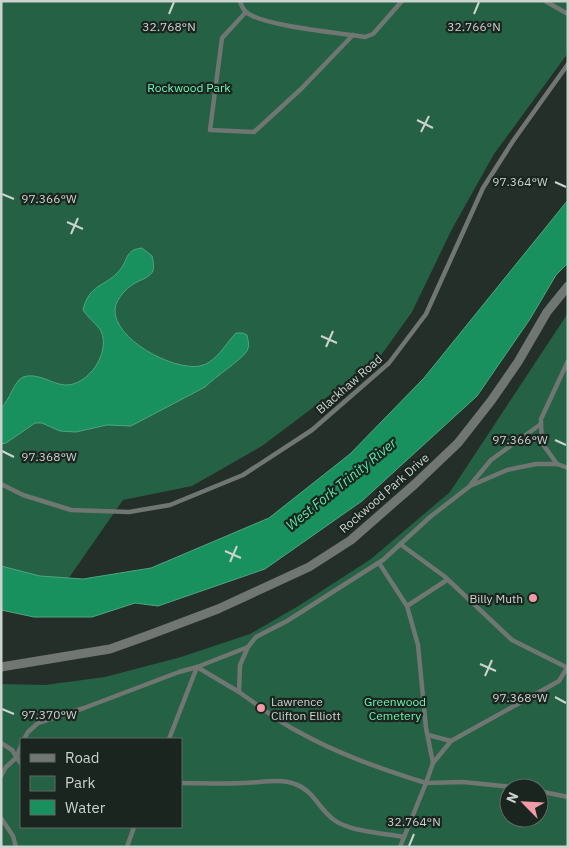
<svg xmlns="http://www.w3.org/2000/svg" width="569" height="848" font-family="'IBM Plex Sans',sans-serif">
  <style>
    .green { fill: #256144; fill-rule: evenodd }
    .water { fill: #18915f; stroke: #4ea581 }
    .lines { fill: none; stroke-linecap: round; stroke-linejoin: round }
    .lane { stroke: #707672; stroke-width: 4.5 }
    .street { stroke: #707672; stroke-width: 9 }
    .ticks { fill: none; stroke: #ccd3cf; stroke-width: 2 }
    .poi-dot { fill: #f39aa8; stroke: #1a251f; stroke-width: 2 }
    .labels { text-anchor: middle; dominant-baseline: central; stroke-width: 4.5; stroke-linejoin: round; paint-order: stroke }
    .park-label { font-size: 12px; fill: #6df9b4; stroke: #1a251f }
    .street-label { font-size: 12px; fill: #ccd3cf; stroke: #1a251f }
    .poi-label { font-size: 12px; fill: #ccd3cf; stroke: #1a251f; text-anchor: end }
    .water-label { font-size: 14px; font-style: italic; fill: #5be8a5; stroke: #1a251f }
    .ticks-label { font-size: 12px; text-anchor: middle; fill: #ccd3cf; stroke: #1a251f; stroke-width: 4.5; stroke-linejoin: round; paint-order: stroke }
  </style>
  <rect width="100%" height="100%" fill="#242f29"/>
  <g class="green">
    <polygon points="1,1 568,1 568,53 494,154 452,229 412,312 379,358 262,446 192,486 123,500 66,582 1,576"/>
    <path d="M568 313V847H1V684L45 685 105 677 181 657 250 634 300 605 371 559 450 492ZM21 739H181V827H21ZM509 788H539V818H509Z"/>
  </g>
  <g class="water">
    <polygon points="568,200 568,263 556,275 530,319 477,396 362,501 265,569 158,606 135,603 92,617 34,617 1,610 1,566 40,576 83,579 151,568 269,518 350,454 424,378"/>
    <path d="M142 248 152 256C156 272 153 275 139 281 129 285 116 298 115 309 113 339 173 371 200 366 216 363 226 343 236 333H243L247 335C248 341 250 345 247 351 240 361 216 376 205 387L131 426 107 425 76 432 60 431 42 423H35L6 443 1 444V408C10 400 14 381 23 377 38 372 51 384 65 385 88 386 111 353 101 331 97 324 88 318 83 310 89 284 105 287 119 271 129 260 124 250 142 248Z"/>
  </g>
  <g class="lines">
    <g class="lane">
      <path d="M240 1C241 5 243 9 246 12 262 26 341 33 365 37L373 34 402 1"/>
      <polyline points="545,1 568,14"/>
      <polyline points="246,12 222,38 210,130 254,132 301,89 353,35"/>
      <polyline points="541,424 542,443 557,464"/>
      <polyline points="1,484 23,495 71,510 129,512 170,505 243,475 312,430 389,363 426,314 483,188 513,141 568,64"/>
      <polyline points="471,484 491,460 541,424 541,419 568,361"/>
      <polyline points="400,544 444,576 512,640 568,668"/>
      <polyline points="407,606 447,580"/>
      <path d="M239 692C258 705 276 720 297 731 338 754 381 769 426 783L433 763 426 728 418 645 407 606 379 563"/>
      <polyline points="428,735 451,741"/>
      <polyline points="24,739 28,732 38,723 84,708 179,672 197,667 239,692 240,665 248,647 256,637 287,621 383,560 430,517 470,486 507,470 536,464 557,464 568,468"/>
      <polyline points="169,739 197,667 248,647"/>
      <polyline points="1,743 12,750 21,764"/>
      <polyline points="433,763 451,741 559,681 567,668"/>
      <polyline points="1,776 6,767 16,758 21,746"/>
      <path d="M181 783C202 783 222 784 242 783 260 783 279 778 295 784 313 790 319 809 334 820 351 832 383 833 404 837"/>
      <polyline points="539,791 568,797"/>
      <polyline points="1,818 13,836 16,847"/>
      <polyline points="127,847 134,827"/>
      <polyline points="400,847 426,783 463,782 522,788"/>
    </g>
    <polyline class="street" points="1,667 110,649 149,635 218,609 309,567 351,540 415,484 458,443 491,401 518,362 547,312 568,286"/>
  </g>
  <path class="ticks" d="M169 14 174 2M474 14 479 2M417 120 433 128M421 132 429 116M555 182 566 187M2 194 14 199M67 222 83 229M71 234 78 218M321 336 337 343M326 347 333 331M555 440 566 445M2 451 14 457M225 551 241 558M230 562 237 546M480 664 496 671M485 676 492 660M555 697 566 703M2 709 14 714M409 846 414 834"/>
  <g class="poi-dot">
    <circle cx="533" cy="598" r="5"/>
    <circle cx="261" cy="708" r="5"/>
  </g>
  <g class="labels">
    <g class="park-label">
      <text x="189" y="87">Rockwood Park</text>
      <text x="395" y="701">Greenwood<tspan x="395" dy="14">Cemetery</tspan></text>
    </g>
    <g class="street-label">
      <text transform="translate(349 384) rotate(-41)">Blackhaw Road</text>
      <text transform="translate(384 493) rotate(-41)">Rockwood Park Drive</text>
    </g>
    <g class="poi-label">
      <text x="523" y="598">Billy Muth</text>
      <text x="271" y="701" text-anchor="start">Lawrence<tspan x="271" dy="14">Clifton Elliott</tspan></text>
    </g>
    <g class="water-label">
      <text transform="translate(341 484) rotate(-39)">West Fork Trinity River</text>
    </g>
  </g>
  <g class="ticks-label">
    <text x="169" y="31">32.768°N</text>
    <text x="474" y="31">32.766°N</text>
    <text x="520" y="186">97.364°W</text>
    <text x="49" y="203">97.366°W</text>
    <text x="520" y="444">97.366°W</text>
    <text x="49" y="461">97.368°W</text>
    <text x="520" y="702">97.368°W</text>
    <text x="49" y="719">97.370°W</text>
    <text x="414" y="826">32.764°N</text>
  </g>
  <rect width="569" height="848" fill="none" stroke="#ccd3cf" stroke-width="5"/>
  <rect x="20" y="738" width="162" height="90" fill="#1a251f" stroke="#616b65"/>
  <rect x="30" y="754" width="25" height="8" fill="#707672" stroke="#616b65"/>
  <text x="65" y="763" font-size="15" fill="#ccd3cf">Road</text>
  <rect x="30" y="776" width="25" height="15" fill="#256144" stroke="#616b65"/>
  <text x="65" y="788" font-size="15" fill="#ccd3cf">Park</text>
  <rect x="30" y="800" width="25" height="15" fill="#18915f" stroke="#616b65"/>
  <text x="65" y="813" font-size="15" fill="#ccd3cf">Water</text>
  <g transform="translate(524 803) rotate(294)"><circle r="24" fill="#1a251f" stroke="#616b65"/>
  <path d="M0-4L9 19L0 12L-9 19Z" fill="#f39aa8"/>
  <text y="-8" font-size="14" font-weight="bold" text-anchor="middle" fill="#ccd3cf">N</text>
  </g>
</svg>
